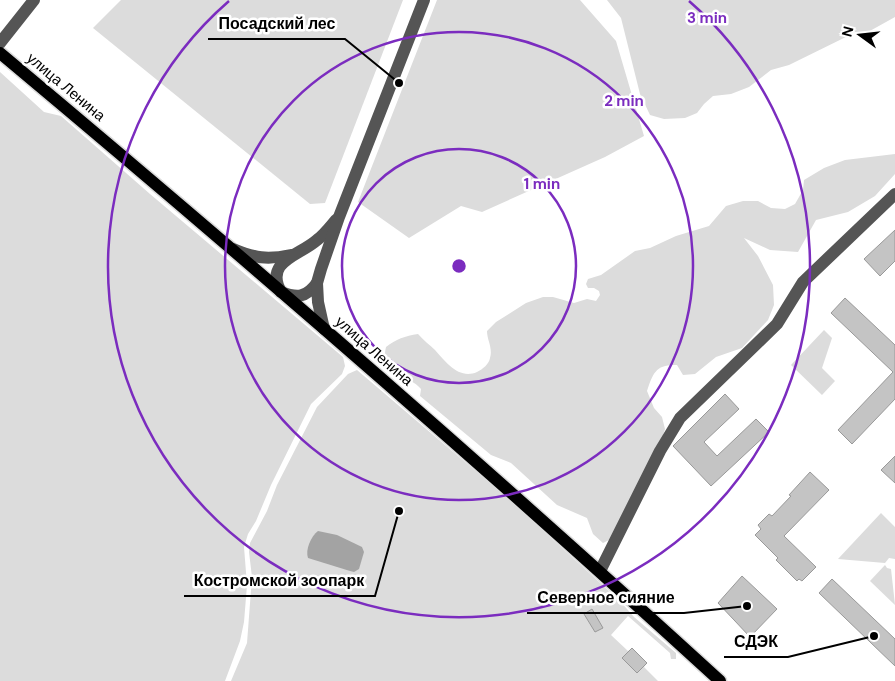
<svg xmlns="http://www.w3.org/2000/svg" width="895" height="681" font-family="'DM Sans',sans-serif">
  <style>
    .green { fill: #dcdcdc }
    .water { fill: #a3a3a3 }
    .building { fill: #c4c4c4; stroke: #999 }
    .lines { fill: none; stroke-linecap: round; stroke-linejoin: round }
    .major-casing { stroke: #dbdbdb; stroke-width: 15 }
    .minor { stroke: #555; stroke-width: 12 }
    .major { stroke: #000; stroke-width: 12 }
    .ring { fill: none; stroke: #7b2cbf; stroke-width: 2.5 }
    .labels { text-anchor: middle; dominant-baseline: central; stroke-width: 5; stroke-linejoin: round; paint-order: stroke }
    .street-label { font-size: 15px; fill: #000; stroke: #fff }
    .centre { fill: #7b2cbf; stroke: #fff; stroke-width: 2.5 }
    .ring-label { font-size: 15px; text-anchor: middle; font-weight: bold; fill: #7b2cbf; stroke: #fff; stroke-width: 5; stroke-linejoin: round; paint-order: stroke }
    .leader { fill: none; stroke: #000; stroke-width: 2 }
    .callout-dot { fill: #000; stroke: #fff; stroke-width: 2 }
    .callout-label { font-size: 16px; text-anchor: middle; font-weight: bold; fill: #000; stroke: #fff; stroke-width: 5; stroke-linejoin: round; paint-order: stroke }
  </style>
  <rect width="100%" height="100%" fill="#fff"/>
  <g class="green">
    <polygon points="121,0 403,0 325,203 310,204 93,28"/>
    <polygon points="437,0 580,0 616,41 644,136 605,157 482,212 461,206 409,238 358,202"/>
    <polygon points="607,0 895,0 895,17 868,32 852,34 789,65 771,70 749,87 731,94 713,96 704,104 697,113 685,118 664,119 650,115 640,94 621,18"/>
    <polygon points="0,72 44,112 61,116 150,194 343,357 345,366 342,374 311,404 271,485 256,521 248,534 244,547 247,585 244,622 240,641 225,681 0,681"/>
    <path d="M895 154V174L875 196 848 212 816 220 798 252 770 250 744 238 758 256 773 285 774 305 768 320 742 348 716 357 695 374 683 375 677 365C656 364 653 373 647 391L654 408 662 417 665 429 657 454 613 538 603 543 593 534 587 518 557 505 511 463 491 455 420 396 421 389C408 373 379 376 386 347 396 339 405 336 418 334 423 340 430 345 435 350 446 362 459 380 477 372 483 369 489 364 490 358 493 348 487 340 487 331L496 322 526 303 543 297H553L574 303 587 299 596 301 600 295 599 291 594 288H588L586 284 588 279 601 275 635 251 650 248 676 236 709 226 726 206 743 201H758L771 208 785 209 795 204 803 190 804 180 824 168 845 160Z"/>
    <polygon points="824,330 832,338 822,368 835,381 822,395 791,365"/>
    <polygon points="357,370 506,497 620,601 634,617 676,653 676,659 671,659 670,653 628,616 611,635 628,651 632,648 647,663 644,667 658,681 231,681 247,643 252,577 249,552 250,543 267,511 277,485 317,407 348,374"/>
    <polygon points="881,513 895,527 895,559 889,558 885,563 838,559"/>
    <polygon points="885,565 887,568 891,569 895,605 870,581"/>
  </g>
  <path class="water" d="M318 531 337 535 362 547 364 552 359 569 354 572 350 571 308 558C305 550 311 536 318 531Z"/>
  <g class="building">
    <polygon points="895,230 895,261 880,276 864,259"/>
    <polygon points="845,298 895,345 895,399 852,444 838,430 893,372 831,313"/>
    <polygon points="725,394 739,409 704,442 717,456 756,419 769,432 711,486 673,446"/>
    <polygon points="895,456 895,483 881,470"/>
    <polygon points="810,472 829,490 784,536 816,567 802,581 799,579 797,581 776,560 778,558 755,535 761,529 758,525 769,514 772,516 791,496 789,495"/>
    <polygon points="742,576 777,609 750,637 718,603"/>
    <polygon points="832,579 895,639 895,666 819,593"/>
    <polygon points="592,609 603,628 595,632 584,614"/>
    <polygon points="632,648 647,663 637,673 622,658"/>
  </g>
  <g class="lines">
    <g class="major-casing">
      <path id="major" d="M0 53C244 257 485 466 720 681"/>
    </g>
    <g class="minor">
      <polyline points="0,43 34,0"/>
      <path d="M233 249C255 258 267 260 291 255"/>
      <path d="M317 283C306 298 297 298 281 292 264 261 299 256 317 240 324 235 330 227 336 220"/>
      <polyline points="324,329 318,302 317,283 321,269 339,217 424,0"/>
      <polyline points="600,571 660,451 680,418 777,324 803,282 895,194"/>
    </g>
    <use href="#major" class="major"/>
  </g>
  <g class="ring">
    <circle cx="459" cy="266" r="117"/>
    <circle cx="459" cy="266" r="234"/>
    <path d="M689 1A351 351 0 1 1 229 1"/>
  </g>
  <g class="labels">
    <g class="street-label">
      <text transform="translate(66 87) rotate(40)">улица Ленина</text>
      <text transform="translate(374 351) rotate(41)">улица Ленина</text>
    </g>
  </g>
  <circle cx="459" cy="266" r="8" class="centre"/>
  <g class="ring-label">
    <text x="707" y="23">3 min</text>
    <text x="624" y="106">2 min</text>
    <text x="542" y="189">1 min</text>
  </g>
  <path class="leader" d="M399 83L345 39H208M399 511L375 596H184M747 606L684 613H527M874 636L788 657H724"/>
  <g class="callout-dot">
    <circle cx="399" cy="83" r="5"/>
    <circle cx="399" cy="511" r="5"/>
    <circle cx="747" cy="606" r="5"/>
    <circle cx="874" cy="636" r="5"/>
  </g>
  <g class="callout-label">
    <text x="277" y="29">Посадский лес</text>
    <text x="279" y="586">Костромской зоопарк</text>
    <text x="606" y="603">Северное сияние</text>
    <text x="756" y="647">СДЭК</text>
  </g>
  <g transform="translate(860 35) rotate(285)" stroke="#ffffff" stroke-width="4" paint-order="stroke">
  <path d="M0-4L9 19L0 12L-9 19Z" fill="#000000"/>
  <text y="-8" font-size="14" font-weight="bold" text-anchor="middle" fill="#000000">N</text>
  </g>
</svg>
